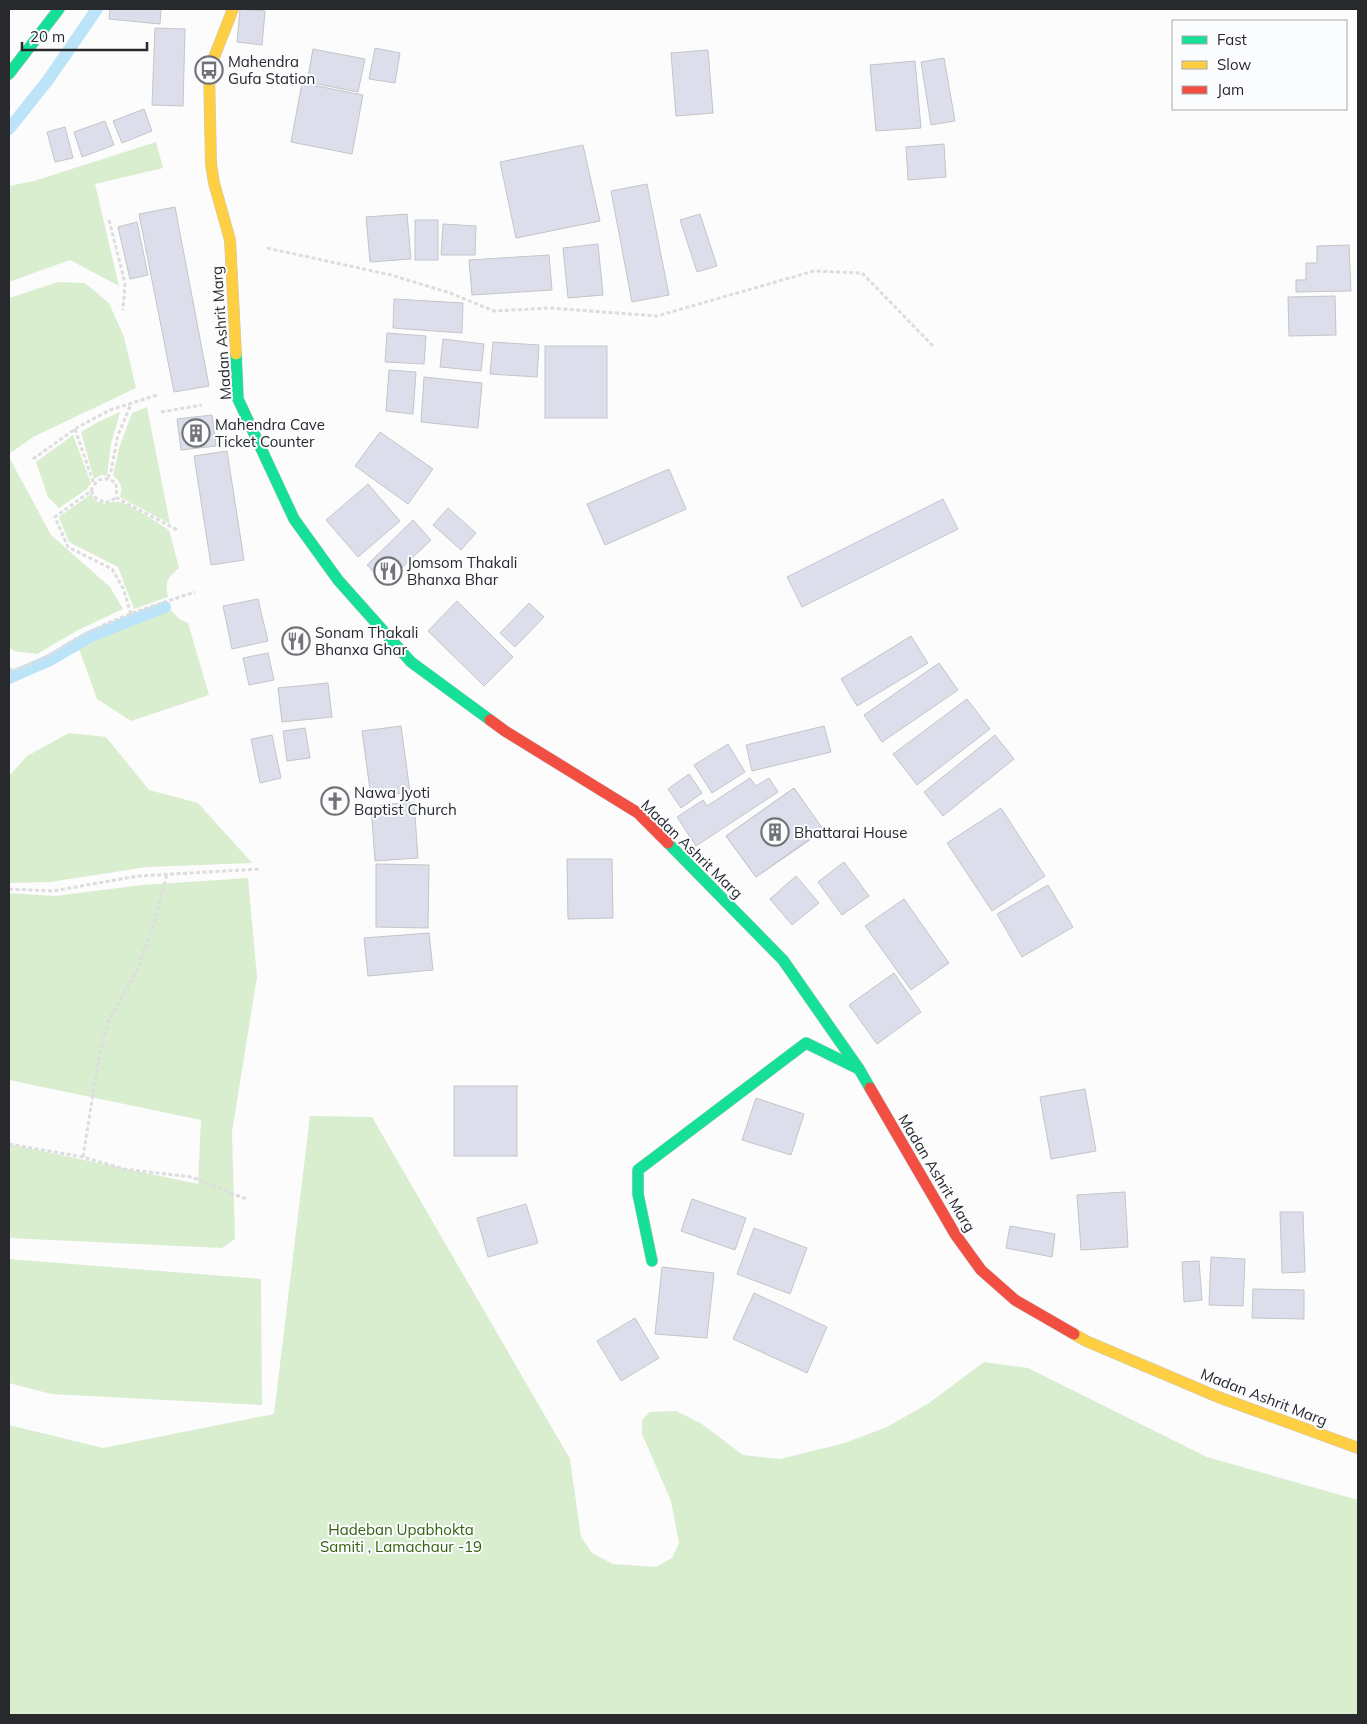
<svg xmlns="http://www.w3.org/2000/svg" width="1367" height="1724" font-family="Mulish,sans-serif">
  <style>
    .green { fill: #d9edcf }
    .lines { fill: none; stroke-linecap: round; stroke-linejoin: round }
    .stream { stroke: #bce4f9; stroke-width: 12 }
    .building { fill: #dcdfeb; stroke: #c4c5c7 }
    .fast-casing { stroke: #c8c8ca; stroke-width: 12 }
    .slow-casing { stroke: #c8c8ca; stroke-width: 12 }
    .jam-casing { stroke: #c8c8ca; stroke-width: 12 }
    .path { stroke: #ddddde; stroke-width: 3; stroke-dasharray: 4 2.5; stroke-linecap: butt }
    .fast { stroke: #16e098; stroke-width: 11 }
    .slow { stroke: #ffcf43; stroke-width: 11 }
    .jam { stroke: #f24e42; stroke-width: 11 }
    .labels { text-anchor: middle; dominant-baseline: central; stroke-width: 4; stroke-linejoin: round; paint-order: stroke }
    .poi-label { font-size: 15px; fill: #28292d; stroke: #fbfcfe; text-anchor: start }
    .street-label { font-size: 15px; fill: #28292d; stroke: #fbfcfe }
    .park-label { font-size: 15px; fill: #35610e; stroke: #fbfcfe }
  </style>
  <rect width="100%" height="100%" fill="#fcfcfd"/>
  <g class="green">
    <polygon points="156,142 163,168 95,184 119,286 70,260 9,282 9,186 34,181"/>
    <polygon points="58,282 85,283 109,303 124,337 136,388 33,437 9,454 9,298"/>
    <path d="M147 407 169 519 170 524 120 497C122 487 122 483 113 476L119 448 132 413Z"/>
    <polygon points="120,412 111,444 107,476 101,475 94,479 81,432 100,421"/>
    <polygon points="73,435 91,483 87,489 59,508 48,497 36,462"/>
    <polygon points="9,457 51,535 110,587 123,609 78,630 37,654 14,651 9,647"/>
    <path d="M91 494C102 512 110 498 123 503 139 510 154 521 169 530L179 568C167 578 165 581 168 597L134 609 118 567 69 542 59 517Z"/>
    <polygon points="170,609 179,619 188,623 209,695 131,721 97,699 78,646 130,624"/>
    <polygon points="69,733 106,737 149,790 198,803 252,863 147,867 50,882 9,883 9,776 27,756"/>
    <polygon points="248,878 257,977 232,1132 235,1239 222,1248 9,1238 9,1144 198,1184 201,1120 9,1080 9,893 55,896 142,885"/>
    <polygon points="310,1116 372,1117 570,1459 581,1537 592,1553 613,1564 656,1567 672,1558 679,1543 671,1501 642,1434 642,1420 650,1412 676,1411 702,1424 743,1455 780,1459 845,1443 887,1427 929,1403 984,1362 1028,1368 1207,1457 1358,1500 1358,1715 9,1715 9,1425 103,1448 274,1414"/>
    <polygon points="9,1259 261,1279 262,1405 51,1394 9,1383"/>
  </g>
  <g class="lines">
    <g class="stream">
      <polyline points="9,129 48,80 97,9"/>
      <polyline points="9,678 50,660 91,636 165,607"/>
    </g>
  </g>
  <g class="building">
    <polygon points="110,9 161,9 160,24 109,19"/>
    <polygon points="240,9 265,11 262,45 237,42"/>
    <polygon points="155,28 185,29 183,106 152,105"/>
    <polygon points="375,48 400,53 395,83 369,79"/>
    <polygon points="313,49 365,59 358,92 307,82"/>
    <polygon points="708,50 713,113 676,116 671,53"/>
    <polygon points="944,58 955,121 931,125 921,62"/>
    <polygon points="915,61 921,128 876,131 870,65"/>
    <polygon points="302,83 363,95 352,154 291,142"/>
    <polygon points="144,109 152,131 122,143 113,121"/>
    <polygon points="105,121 114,145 82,157 74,132"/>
    <polygon points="65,127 73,158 55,162 47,132"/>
    <polygon points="944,144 946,177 908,180 906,147"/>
    <polygon points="583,145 600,221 516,238 500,162"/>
    <polygon points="647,184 669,295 632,302 611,191"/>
    <polygon points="175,207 209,386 174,392 139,214"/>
    <polygon points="407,214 411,259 370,262 366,217"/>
    <polygon points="700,214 717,266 697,272 680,220"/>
    <rect x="415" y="220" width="23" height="40"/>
    <polygon points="137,222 148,275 130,279 118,227"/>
    <polygon points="443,224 476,226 475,255 441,255"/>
    <polygon points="598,244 603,295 568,298 563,248"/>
    <polygon points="1349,245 1351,291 1296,292 1296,280 1306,280 1306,263 1317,263 1317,246"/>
    <polygon points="549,255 552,290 472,295 469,260"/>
    <polygon points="1335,296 1336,335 1289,336 1288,297"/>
    <polygon points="394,299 463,303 462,333 393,328"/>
    <polygon points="387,333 426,336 424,364 385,362"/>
    <polygon points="443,339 484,344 481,371 440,367"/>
    <polygon points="493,342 539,345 537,377 490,374"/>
    <rect x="545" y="346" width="62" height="72"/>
    <polygon points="389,370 416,372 413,414 386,411"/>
    <polygon points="424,377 482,383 478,428 421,422"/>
    <polygon points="212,415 216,446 181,450 177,419"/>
    <polygon points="380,432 433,469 408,504 355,466"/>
    <polygon points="227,451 244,560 211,565 194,456"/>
    <polygon points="669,469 686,509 605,545 587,504"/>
    <polygon points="368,484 400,521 358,557 326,520"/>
    <polygon points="943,499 958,529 802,607 787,577"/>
    <polygon points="448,508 476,533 461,550 433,525"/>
    <polygon points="413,520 431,540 385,584 367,565"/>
    <polygon points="258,599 268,641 232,649 223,606"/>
    <polygon points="457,601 513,657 484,686 428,631"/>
    <polygon points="529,603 544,617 515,647 500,633"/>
    <polygon points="911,636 928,663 857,706 841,679"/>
    <polygon points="268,653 274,680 249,685 243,658"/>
    <polygon points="939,663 958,690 882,742 864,715"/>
    <polygon points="328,683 332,717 282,722 278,688"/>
    <polygon points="967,699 990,729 917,785 893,754"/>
    <polygon points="401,726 410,792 371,797 362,731"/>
    <polygon points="824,726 831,752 752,771 746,745"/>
    <polygon points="305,728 310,758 287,761 283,731"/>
    <polygon points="272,735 281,778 260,783 251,739"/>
    <polygon points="995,735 1014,759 943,816 924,792"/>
    <polygon points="728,744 745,772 712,793 694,765"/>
    <polygon points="689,774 702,793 681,808 668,789"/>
    <polygon points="750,778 756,786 769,778 778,792 696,846 677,817 703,800 707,806"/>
    <polygon points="794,788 823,831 756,877 726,836"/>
    <polygon points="794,788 823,829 756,877 726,836"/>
    <polygon points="414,802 418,858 375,861 371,806"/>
    <polygon points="1001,808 1045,876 992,911 947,843"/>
    <polygon points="567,859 612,859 613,918 568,919"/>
    <polygon points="844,862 869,896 842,915 818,882"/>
    <polygon points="376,864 429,865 428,928 376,927"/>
    <polygon points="796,876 819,903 792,925 770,899"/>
    <polygon points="1048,885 1073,927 1022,957 997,914"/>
    <polygon points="904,899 949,963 911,990 865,926"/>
    <polygon points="429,933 433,970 368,976 364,938"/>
    <polygon points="894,973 921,1012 877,1044 849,1005"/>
    <rect x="454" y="1086" width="63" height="70"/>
    <polygon points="1085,1089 1096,1151 1051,1159 1040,1097"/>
    <polygon points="756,1098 804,1114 791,1155 742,1140"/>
    <polygon points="1125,1192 1128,1247 1081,1250 1077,1195"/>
    <polygon points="692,1199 746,1218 735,1250 681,1231"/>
    <polygon points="526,1204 538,1243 488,1257 477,1218"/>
    <polygon points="1280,1212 1303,1212 1305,1272 1282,1273"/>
    <polygon points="1010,1226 1055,1234 1052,1257 1006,1248"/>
    <polygon points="754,1228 807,1248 790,1294 737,1274"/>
    <polygon points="1211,1257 1245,1259 1243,1306 1209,1305"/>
    <polygon points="1199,1261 1202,1300 1184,1302 1182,1262"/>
    <polygon points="662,1267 714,1273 707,1338 655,1334"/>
    <polygon points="1253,1289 1304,1290 1304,1319 1252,1318"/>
    <polygon points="754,1293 827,1327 807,1373 733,1339"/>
    <polygon points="635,1318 659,1358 621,1381 597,1341"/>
  </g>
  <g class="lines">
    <g class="fast-casing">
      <g id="fast">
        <polyline points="9,74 59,9"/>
        <polyline points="236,354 238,399 294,519 338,580 411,662 490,720"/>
        <polyline points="668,843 783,960 859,1069 870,1088"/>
        <polyline points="652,1261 638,1194 638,1170 806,1043 859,1069"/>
      </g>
    </g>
    <g class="slow-casing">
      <g id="slow">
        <polyline points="233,9 209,70 211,164 214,183 230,240 236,354"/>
        <polyline points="1074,1334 1086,1341 1218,1397 1358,1448"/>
      </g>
    </g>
    <g class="jam-casing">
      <g id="jam">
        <polyline points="490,720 505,731 638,813 668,843"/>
        <polyline points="870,1088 955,1234 981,1270 1015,1300 1074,1334"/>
      </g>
    </g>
    <g class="path">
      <polyline points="109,220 125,283 123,310"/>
      <polyline points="267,248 391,275 450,293 494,311 550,308 657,316 814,271 862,273 934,347"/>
      <polyline points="161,412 202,405"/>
      <polyline points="75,429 94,484"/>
      <polyline points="33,459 78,427 110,410 157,395"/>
      <polyline points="108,478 111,471 118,435 131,404"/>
      <polyline points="91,491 96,498 105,503 117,498"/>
      <path d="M131 614 123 588 112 569 68 547 55 517 91 491C97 477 104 476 116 483L117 498 179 531"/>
      <path d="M9 670C36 667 57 649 81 636 116 617 156 605 195 592"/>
      <polyline points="9,889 53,891 138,876 261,869"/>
      <polyline points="9,1144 83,1157 124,1169 192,1177 246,1199"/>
      <polyline points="83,1157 98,1062 109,1020 137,971 155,919 167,874"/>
    </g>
    <use href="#fast" class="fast"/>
    <use href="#slow" class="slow"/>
    <use href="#jam" class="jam"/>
  </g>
  <defs>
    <g id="bus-ring" transform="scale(1.4375)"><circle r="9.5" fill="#fbfcfe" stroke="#727376" stroke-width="1.5"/><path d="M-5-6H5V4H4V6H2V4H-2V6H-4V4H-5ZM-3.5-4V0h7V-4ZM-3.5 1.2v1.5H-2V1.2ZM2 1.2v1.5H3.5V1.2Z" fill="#727376"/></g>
    <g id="building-ring" transform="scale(1.4375)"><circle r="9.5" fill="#fbfcfe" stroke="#727376" stroke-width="1.5"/><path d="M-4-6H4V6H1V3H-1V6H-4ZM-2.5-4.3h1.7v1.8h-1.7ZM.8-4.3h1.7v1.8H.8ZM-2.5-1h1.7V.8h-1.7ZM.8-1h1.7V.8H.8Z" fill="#727376"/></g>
    <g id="restaurant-ring" transform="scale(1.4375)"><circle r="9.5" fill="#fbfcfe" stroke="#727376" stroke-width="1.5"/><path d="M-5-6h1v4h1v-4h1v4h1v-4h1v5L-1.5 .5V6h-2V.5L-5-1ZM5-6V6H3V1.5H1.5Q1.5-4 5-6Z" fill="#727376"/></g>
    <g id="church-ring" transform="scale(1.4375)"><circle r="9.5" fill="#fbfcfe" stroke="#727376" stroke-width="1.5"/><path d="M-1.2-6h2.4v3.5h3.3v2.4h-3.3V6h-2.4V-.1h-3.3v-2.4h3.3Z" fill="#727376"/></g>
  </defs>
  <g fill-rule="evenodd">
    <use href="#bus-ring" x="209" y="70"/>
    <use href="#building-ring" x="196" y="433"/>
    <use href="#restaurant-ring" x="388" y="571"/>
    <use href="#restaurant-ring" x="296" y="641"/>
    <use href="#church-ring" x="335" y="801"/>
    <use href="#building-ring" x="775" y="832"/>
  </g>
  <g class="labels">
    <g class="poi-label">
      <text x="228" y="61">Mahendra<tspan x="228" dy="17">Gufa Station</tspan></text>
      <text x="215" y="424">Mahendra Cave<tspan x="215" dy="17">Ticket Counter</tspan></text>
      <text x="407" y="562">Jomsom Thakali<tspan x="407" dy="17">Bhanxa Bhar</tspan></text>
      <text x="315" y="632">Sonam Thakali<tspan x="315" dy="17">Bhanxa Ghar</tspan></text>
      <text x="354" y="792">Nawa Jyoti<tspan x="354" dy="17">Baptist Church</tspan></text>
      <text x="794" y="832">Bhattarai House</text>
    </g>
    <g class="street-label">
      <text transform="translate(221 333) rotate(-94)">Madan Ashrit Marg</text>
      <text transform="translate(692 849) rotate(44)">Madan Ashrit Marg</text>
      <text transform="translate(937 1173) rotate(59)">Madan Ashrit Marg</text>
      <text transform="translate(1264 1397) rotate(21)">Madan Ashrit Marg</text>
    </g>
    <g class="park-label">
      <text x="401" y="1529">Hadeban Upabhokta<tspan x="401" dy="17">Samiti , Lamachaur -19</tspan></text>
    </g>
  </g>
  <rect width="1367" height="1724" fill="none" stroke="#28292d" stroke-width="20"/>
  <rect x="1172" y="20" width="175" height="90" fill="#fbfcfe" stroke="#a7a8aa"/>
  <rect x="1182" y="36" width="25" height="8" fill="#16e098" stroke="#a7a8aa"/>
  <text x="1217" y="45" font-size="15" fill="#28292d">Fast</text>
  <rect x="1182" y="61" width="25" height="8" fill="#ffcf43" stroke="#a7a8aa"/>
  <text x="1217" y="70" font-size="15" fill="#28292d">Slow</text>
  <rect x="1182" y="86" width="25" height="8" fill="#f24e42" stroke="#a7a8aa"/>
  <text x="1217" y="95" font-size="15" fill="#28292d">Jam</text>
  <path d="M22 42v8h125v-8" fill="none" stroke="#28292d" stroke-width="2.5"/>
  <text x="30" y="42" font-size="15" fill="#28292d" stroke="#fbfcfe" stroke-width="4" paint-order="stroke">20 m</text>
</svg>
